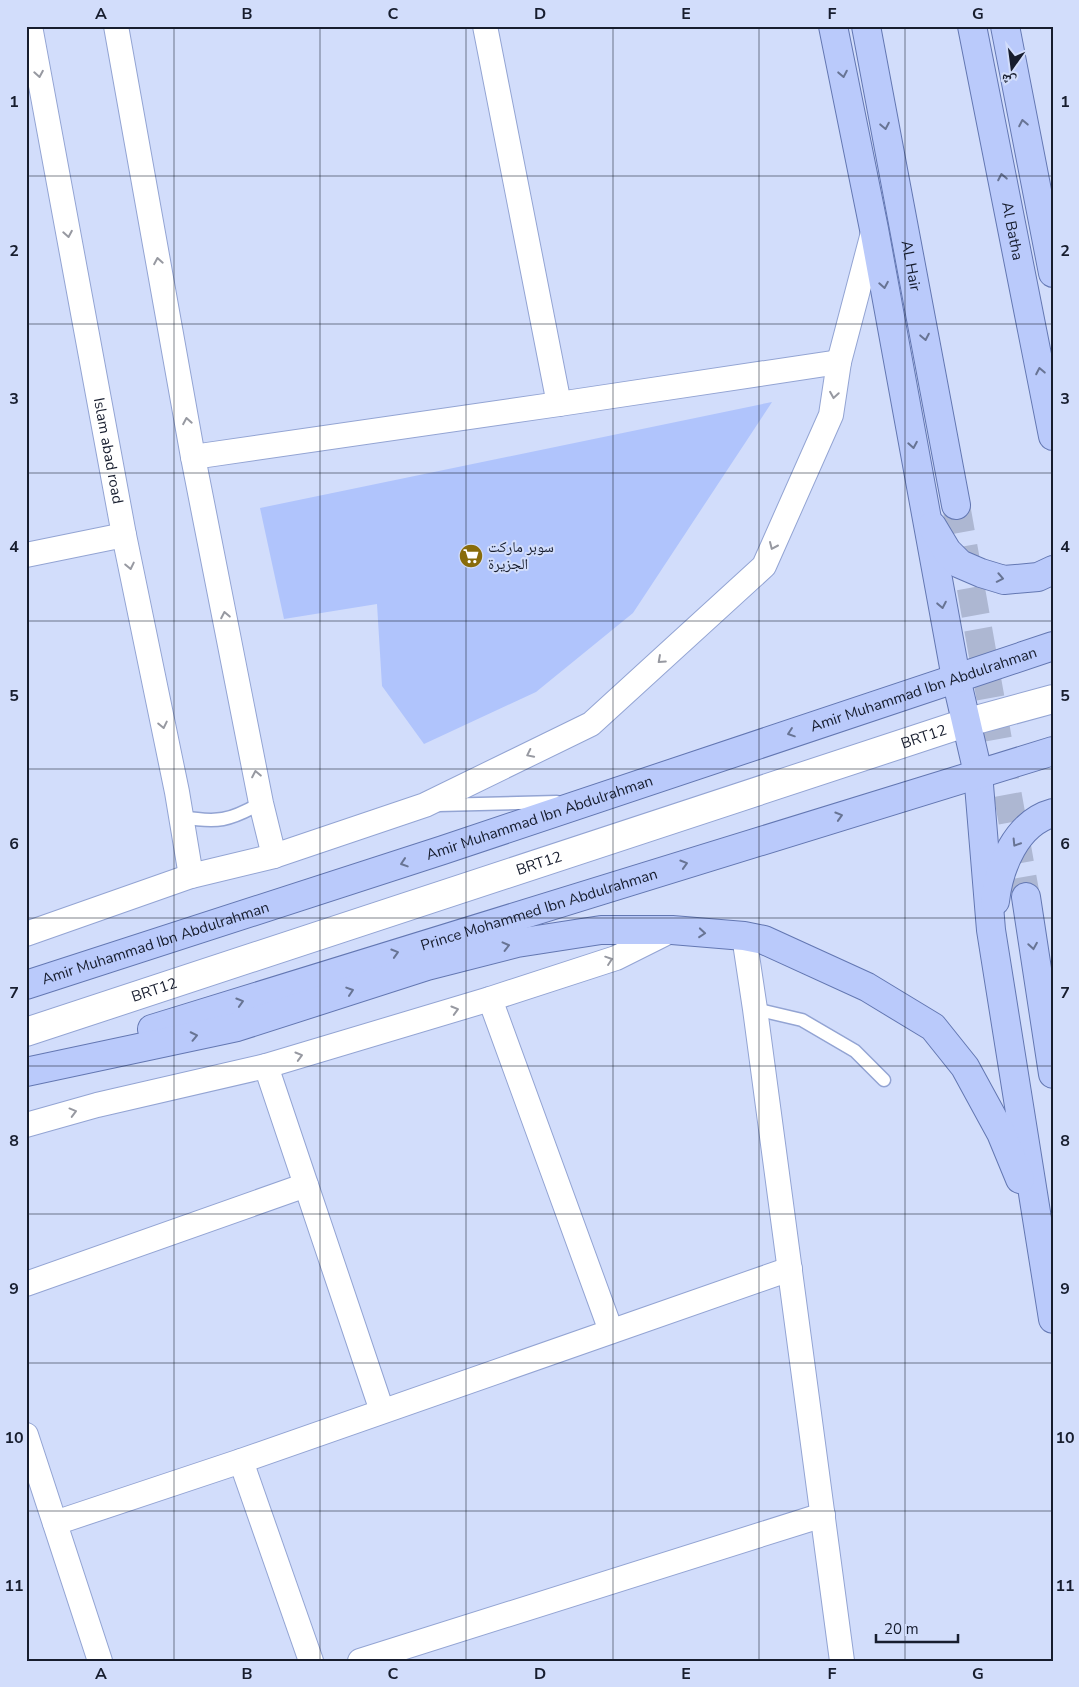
<svg xmlns="http://www.w3.org/2000/svg" width="1079" height="1687" font-family="'Nunito Sans','Noto Naskh Arabic',sans-serif">
  <style>
    .building { fill: #b0c4fc }
    .lines { fill: none; stroke-linecap: round; stroke-linejoin: round }
    .primary-tunnel { stroke: #adb7d2; stroke-width: 28; stroke-dasharray: 28 14; stroke-linecap: butt }
    .service-casing { stroke: #93a4d3; stroke-width: 15 }
    .minor-casing { stroke: #93a4d3; stroke-width: 26 }
    .secondary-casing { stroke: #93a4d3; stroke-width: 30 }
    .primary-casing { stroke: #6377b2; stroke-width: 30 }
    .service { stroke: #fff; stroke-width: 12 }
    .minor { stroke: #fff; stroke-width: 24 }
    .secondary { stroke: #fff; stroke-width: 28 }
    .primary { stroke: #bacafb; stroke-width: 28 }
    .oneway { stroke: #9799a1 }
    .oneway2 { stroke: #687494 }
    .grid { fill: none; stroke: #171d2e; stroke-width: 1; stroke-opacity: 0.55 }
    .labels { text-anchor: middle; dominant-baseline: central; stroke-width: 4; stroke-linejoin: round; paint-order: stroke }
    .street-label { font-size: 15px; fill: #171d2e; stroke: #d2ddfb }
    .poi-label { font-size: 15px; fill: #171d2e; stroke: #d2ddfb; text-anchor: start }
    .neatline { fill: none; stroke: #171d2e; stroke-width: 2 }
    .grid-label { font-size: 16px; text-anchor: middle; font-weight: bold; fill: #171d2e }
  </style>
  <rect width="100%" height="100%" fill="#d2ddfb"/>
  <polygon class="building" points="772,402 633,613 536,692 424,744 382,686 377,604 284,619 260,508"/>
  <g class="lines">
    <polyline class="primary-tunnel" points="956,505 1026,897"/>
    <g class="service-casing">
      <g id="service">
        <polyline points="437,805 557,802"/>
        <path d="M181 817C218 823 229 821 261 803"/>
        <polyline points="755,1009 802,1020 855,1051 884,1080"/>
      </g>
    </g>
    <g class="minor-casing">
      <g id="minor">
        <path id="s1" d="M30 26 124 535 177 792 191 876"/>
        <polyline points="116,26 193,457 261,803 274,856"/>
        <polyline points="485,26 559,404"/>
        <polyline points="193,457 559,404 839,362"/>
        <polyline points="26,555 124,535"/>
        <polyline points="26,934 191,876 274,856 425,805 591,724 764,566 831,415 839,362 874,229"/>
        <polyline points="744,936 755,1009 842,1661"/>
        <polyline points="490,999 611,1331"/>
        <polyline points="266,1066 382,1411"/>
        <polyline points="26,1125 97,1105 266,1066 490,999 616,958 672,930"/>
        <polyline points="26,1284 306,1185"/>
        <polyline points="26,1435 100,1661"/>
        <polyline points="241,1461 311,1661"/>
        <polyline points="55,1523 241,1461 790,1269"/>
        <polyline points="360,1661 823,1515"/>
      </g>
    </g>
    <g class="secondary-casing">
      <g id="secondary">
        <path id="s2" d="M26 1032 965 723 1053 699"/>
      </g>
    </g>
    <g class="primary-casing">
      <g id="primary">
        <polyline points="833,26 874,229 956,678 978,773 991,930 1053,1319"/>
        <path id="s3" d="M866 26 956 505"/>
        <path id="s4" d="M972 26 1053 436"/>
        <polyline points="1005,26 1053,273"/>
        <polyline points="932,526 947,551 960,564 981,573 1004,580 1038,577 1053,570"/>
        <polyline points="1026,897 1053,1074"/>
        <path d="M995 901C999 867 1016 823 1053 813"/>
        <path id="s5" d="M26 985 443 850 1053 646"/>
        <path id="s6" d="M152 1029 1053 751"/>
        <polyline points="26,1072 237,1027 427,966 517,943 601,930 672,930 744,936 764,940 867,987 933,1027 965,1067 1001,1133 1020,1179"/>
      </g>
    </g>
    <use href="#service" class="service"/>
    <use href="#minor" class="minor"/>
    <use href="#secondary" class="secondary"/>
    <use href="#primary" class="primary"/>
  </g>
  <defs><path id="oneway-chevron" d="M-2-3.5L2.5 0L-2 3.5" fill="none" stroke-width="1.6" stroke-linecap="round" stroke-linejoin="round" transform="scale(1.25)"/></defs>
  <g class="oneway">
    <use href="#oneway-chevron" transform="translate(39 74) rotate(80)"/>
    <use href="#oneway-chevron" transform="translate(68 234) rotate(80)"/>
    <use href="#oneway-chevron" transform="translate(158 261) rotate(-100)"/>
    <use href="#oneway-chevron" transform="translate(834 395) rotate(99)"/>
    <use href="#oneway-chevron" transform="translate(187 421) rotate(-100)"/>
    <use href="#oneway-chevron" transform="translate(773 546) rotate(114)"/>
    <use href="#oneway-chevron" transform="translate(130 566) rotate(78)"/>
    <use href="#oneway-chevron" transform="translate(225 615) rotate(-101)"/>
    <use href="#oneway-chevron" transform="translate(661 660) rotate(138)"/>
    <use href="#oneway-chevron" transform="translate(163 725) rotate(78)"/>
    <use href="#oneway-chevron" transform="translate(530 754) rotate(154)"/>
    <use href="#oneway-chevron" transform="translate(256 774) rotate(-101)"/>
    <use href="#oneway-chevron" transform="translate(609 960) rotate(-19)"/>
    <use href="#oneway-chevron" transform="translate(455 1010) rotate(-16)"/>
    <use href="#oneway-chevron" transform="translate(299 1056) rotate(-16)"/>
    <use href="#oneway-chevron" transform="translate(73 1112) rotate(-15)"/>
  </g>
  <g class="oneway2">
    <use href="#oneway-chevron" transform="translate(843 74) rotate(79)"/>
    <use href="#oneway-chevron" transform="translate(1023 123) rotate(-101)"/>
    <use href="#oneway-chevron" transform="translate(885 126) rotate(79)"/>
    <use href="#oneway-chevron" transform="translate(1002 177) rotate(-101)"/>
    <use href="#oneway-chevron" transform="translate(884 285) rotate(80)"/>
    <use href="#oneway-chevron" transform="translate(925 337) rotate(79)"/>
    <use href="#oneway-chevron" transform="translate(1040 371) rotate(-101)"/>
    <use href="#oneway-chevron" transform="translate(913 445) rotate(80)"/>
    <use href="#oneway-chevron" transform="translate(1000 578) rotate(11)"/>
    <use href="#oneway-chevron" transform="translate(942 605) rotate(79)"/>
    <use href="#oneway-chevron" transform="translate(791 733) rotate(161)"/>
    <use href="#oneway-chevron" transform="translate(839 816) rotate(-17)"/>
    <use href="#oneway-chevron" transform="translate(1016 843) rotate(122)"/>
    <use href="#oneway-chevron" transform="translate(404 863) rotate(162)"/>
    <use href="#oneway-chevron" transform="translate(684 864) rotate(-17)"/>
    <use href="#oneway-chevron" transform="translate(702 933) rotate(5)"/>
    <use href="#oneway-chevron" transform="translate(506 946) rotate(-14)"/>
    <use href="#oneway-chevron" transform="translate(1033 946) rotate(81)"/>
    <use href="#oneway-chevron" transform="translate(395 953) rotate(-17)"/>
    <use href="#oneway-chevron" transform="translate(350 991) rotate(-18)"/>
    <use href="#oneway-chevron" transform="translate(240 1002) rotate(-17)"/>
    <use href="#oneway-chevron" transform="translate(194 1036) rotate(-12)"/>
  </g>
  <path class="grid" d="M174 26V1661M320 26V1661M466 26V1661M613 26V1661M759 26V1661M905 26V1661M26 176H1053M26 324H1053M26 473H1053M26 621H1053M26 769H1053M26 918H1053M26 1066H1053M26 1214H1053M26 1363H1053M26 1511H1053"/>
  <defs>
    <g id="supermarket-disc" transform="scale(1.25)"><circle r="9.5" fill="#896c0b" stroke="#d2ddfb"/><path d="M-6-5.5h2.5l.6 2H6L4.5 2H-2.5L-4.4-4H-6ZM-1.5 3.2a1.3 1.3 0 1 0 .1 0ZM3 3.2a1.3 1.3 0 1 0 .1 0Z" fill="#fff"/></g>
  </defs>
  <g fill-rule="evenodd">
    <use href="#supermarket-disc" x="471" y="556"/>
  </g>
  <g class="labels">
    <g class="street-label">
      <text stroke="none"><textPath href="#s4" startOffset="209">Al Batha</textPath></text>
      <text stroke="none"><textPath href="#s3" startOffset="244">AL Hair</textPath></text>
      <text stroke="none"><textPath href="#s1" startOffset="432">Islam abad road</textPath></text>
      <text stroke="none"><textPath href="#s5" startOffset="945">Amir Muhammad Ibn Abdulrahman</textPath></text>
      <text stroke="none"><textPath href="#s2" startOffset="945">BRT12</textPath></text>
      <text stroke="none"><textPath href="#s5" startOffset="540">Amir Muhammad Ibn Abdulrahman</textPath></text>
      <text stroke="none"><textPath href="#s2" startOffset="540">BRT12</textPath></text>
      <text stroke="none"><textPath href="#s6" startOffset="405">Prince Mohammed Ibn Abdulrahman</textPath></text>
      <text stroke="none"><textPath href="#s5" startOffset="136">Amir Muhammad Ibn Abdulrahman</textPath></text>
      <text stroke="none"><textPath href="#s2" startOffset="135">BRT12</textPath></text>
    </g>
    <g class="poi-label">
      <text x="488" y="547">سوبر ماركت<tspan x="488" dy="17">الجزيرة</tspan></text>
    </g>
  </g>
  <rect width="1079" height="1687" fill="none" stroke="#d2ddfb" stroke-width="55"/>
  <g transform="translate(1012 68) rotate(194)" stroke="#d2ddfb" stroke-width="4" paint-order="stroke">
  <path d="M0-4L9 19L0 12L-9 19Z" fill="#171d2e"/>
  <text y="-8" font-size="14" font-weight="bold" text-anchor="middle" fill="#171d2e">ش</text>
  </g>
  <path d="M876 1634v8h82v-8" fill="none" stroke="#171d2e" stroke-width="2.5"/>
  <text x="884" y="1634" font-size="15" fill="#171d2e" stroke="#d2ddfb" stroke-width="4" paint-order="stroke">20 m</text>
  <rect x="28" y="28" width="1024" height="1632" class="neatline"/>
  <g class="grid-label">
    <text x="101" y="19">A</text>
    <text x="247" y="19">B</text>
    <text x="393" y="19">C</text>
    <text x="540" y="19">D</text>
    <text x="686" y="19">E</text>
    <text x="832" y="19">F</text>
    <text x="978" y="19">G</text>
    <text x="14" y="107">1</text>
    <text x="1065" y="107">1</text>
    <text x="14" y="256">2</text>
    <text x="1065" y="256">2</text>
    <text x="14" y="404">3</text>
    <text x="1065" y="404">3</text>
    <text x="14" y="552">4</text>
    <text x="1065" y="552">4</text>
    <text x="14" y="701">5</text>
    <text x="1065" y="701">5</text>
    <text x="14" y="849">6</text>
    <text x="1065" y="849">6</text>
    <text x="14" y="998">7</text>
    <text x="1065" y="998">7</text>
    <text x="14" y="1146">8</text>
    <text x="1065" y="1146">8</text>
    <text x="14" y="1294">9</text>
    <text x="1065" y="1294">9</text>
    <text x="14" y="1443">10</text>
    <text x="1065" y="1443">10</text>
    <text x="14" y="1591">11</text>
    <text x="1065" y="1591">11</text>
    <text x="101" y="1679">A</text>
    <text x="247" y="1679">B</text>
    <text x="393" y="1679">C</text>
    <text x="540" y="1679">D</text>
    <text x="686" y="1679">E</text>
    <text x="832" y="1679">F</text>
    <text x="978" y="1679">G</text>
  </g>
</svg>
